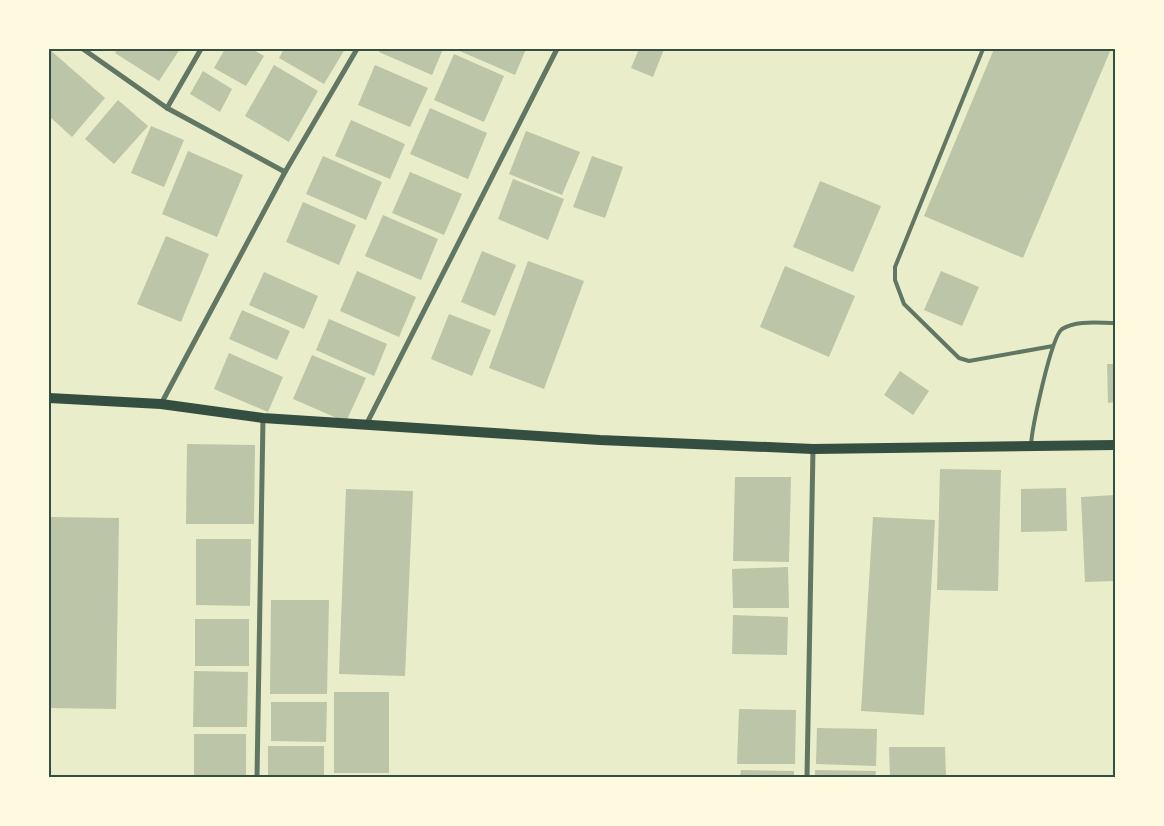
<svg xmlns="http://www.w3.org/2000/svg" width="1164" height="826" font-family="'Titillium Web',sans-serif">
  <style>
    .building { fill: #bcc5a7 }
    .lines { fill: none; stroke-linecap: round; stroke-linejoin: round }
    .service { stroke: #617663; stroke-width: 4 }
    .minor { stroke: #617663; stroke-width: 5 }
    .secondary { stroke: #344e41; stroke-width: 10 }
    .neatline { fill: none; stroke: #344e41; stroke-width: 2 }
  </style>
  <rect width="100%" height="100%" fill="#e9edc9"/>
  <g class="building">
    <polygon points="49,49 105,98 72,137 49,116"/>
    <polygon points="118,49 180,49 159,81 115,53"/>
    <polygon points="225,49 252,49 264,56 246,86 214,68"/>
    <polygon points="284,49 345,49 324,84 279,58"/>
    <polygon points="380,49 443,49 432,75 379,52"/>
    <polygon points="455,49 526,49 515,75"/>
    <polygon points="639,49 664,49 653,77 631,68"/>
    <polygon points="994,49 1111,49 1023,258 924,216"/>
    <polygon points="454,54 504,76 484,122 434,100"/>
    <polygon points="274,65 318,91 289,142 245,116"/>
    <polygon points="375,65 428,88 410,127 358,105"/>
    <polygon points="203,71 232,89 220,112 190,94"/>
    <polygon points="118,100 148,126 114,164 85,139"/>
    <polygon points="430,108 487,133 468,179 410,154"/>
    <polygon points="351,120 405,144 390,179 335,156"/>
    <polygon points="151,126 184,140 164,187 131,173"/>
    <polygon points="526,131 580,152 562,195 509,174"/>
    <polygon points="188,151 243,175 217,237 162,214"/>
    <polygon points="323,156 382,182 366,220 306,194"/>
    <polygon points="592,156 623,167 605,218 573,207"/>
    <polygon points="410,172 462,194 444,235 392,213"/>
    <polygon points="513,179 564,199 548,240 498,219"/>
    <polygon points="820,181 881,206 853,272 793,247"/>
    <polygon points="303,202 356,225 339,265 286,242"/>
    <polygon points="383,215 438,239 421,280 365,256"/>
    <polygon points="166,236 209,254 181,322 137,304"/>
    <polygon points="482,251 516,265 495,316 461,302"/>
    <polygon points="528,261 584,281 544,389 489,368"/>
    <polygon points="785,266 855,296 829,357 760,327"/>
    <polygon points="357,271 416,297 399,337 340,311"/>
    <polygon points="941,271 979,287 962,326 924,310"/>
    <polygon points="264,272 318,296 304,329 249,305"/>
    <polygon points="242,310 290,331 277,360 229,339"/>
    <polygon points="449,314 491,330 472,376 431,359"/>
    <polygon points="329,319 387,344 374,376 316,350"/>
    <polygon points="229,353 283,377 268,412 214,389"/>
    <polygon points="312,355 366,378 346,422 293,399"/>
    <polygon points="1107,364 1115,364 1115,402 1108,403"/>
    <polygon points="900,371 929,391 913,415 884,395"/>
    <polygon points="187,444 255,445 254,524 186,524"/>
    <polygon points="940,469 1001,470 998,591 937,590"/>
    <polygon points="735,477 791,477 789,562 733,561"/>
    <polygon points="1066,488 1067,531 1021,532 1021,489"/>
    <polygon points="346,489 413,491 405,676 339,674"/>
    <polygon points="1115,495 1115,581 1085,582 1081,497"/>
    <polygon points="49,517 119,518 116,709 49,708"/>
    <polygon points="873,517 935,520 924,715 861,711"/>
    <polygon points="196,539 251,539 250,606 196,605"/>
    <polygon points="788,567 789,608 733,608 732,569"/>
    <polygon points="271,600 329,600 327,694 270,694"/>
    <polygon points="733,615 788,617 787,655 732,654"/>
    <rect x="195" y="619" width="54" height="47"/>
    <polygon points="194,671 248,672 247,727 193,727"/>
    <rect x="334" y="692" width="55" height="81"/>
    <polygon points="271,702 327,702 326,742 271,741"/>
    <polygon points="739,709 796,710 795,764 737,764"/>
    <polygon points="817,728 877,729 876,766 816,764"/>
    <rect x="194" y="734" width="52" height="43"/>
    <rect x="268" y="746" width="56" height="31"/>
    <polygon points="889,747 945,747 946,777 890,777"/>
    <polygon points="741,770 794,771 794,777 740,777"/>
    <polygon points="815,770 876,771 875,777 815,777"/>
  </g>
  <g class="lines">
    <g class="service">
      <polyline points="983,49 895,267 895,280 904,304 959,358 969,361 1053,346"/>
      <path d="M1031 445C1032 428 1051 337 1062 329 1077 320 1098 323 1115 323"/>
    </g>
    <g class="minor">
      <polyline points="83,49 167,108 285,172"/>
      <polyline points="167,108 201,49"/>
      <polyline points="161,404 285,172 357,49"/>
      <polyline points="366,425 557,49"/>
      <polyline points="257,777 263,418"/>
      <polyline points="807,777 813,449"/>
    </g>
    <polyline class="secondary" points="49,398 161,404 263,418 600,440 813,449 1115,445"/>
  </g>
  <rect width="1164" height="826" fill="none" stroke="#fefae0" stroke-width="100"/>
  <rect x="50" y="50" width="1064" height="726" class="neatline"/>
</svg>
